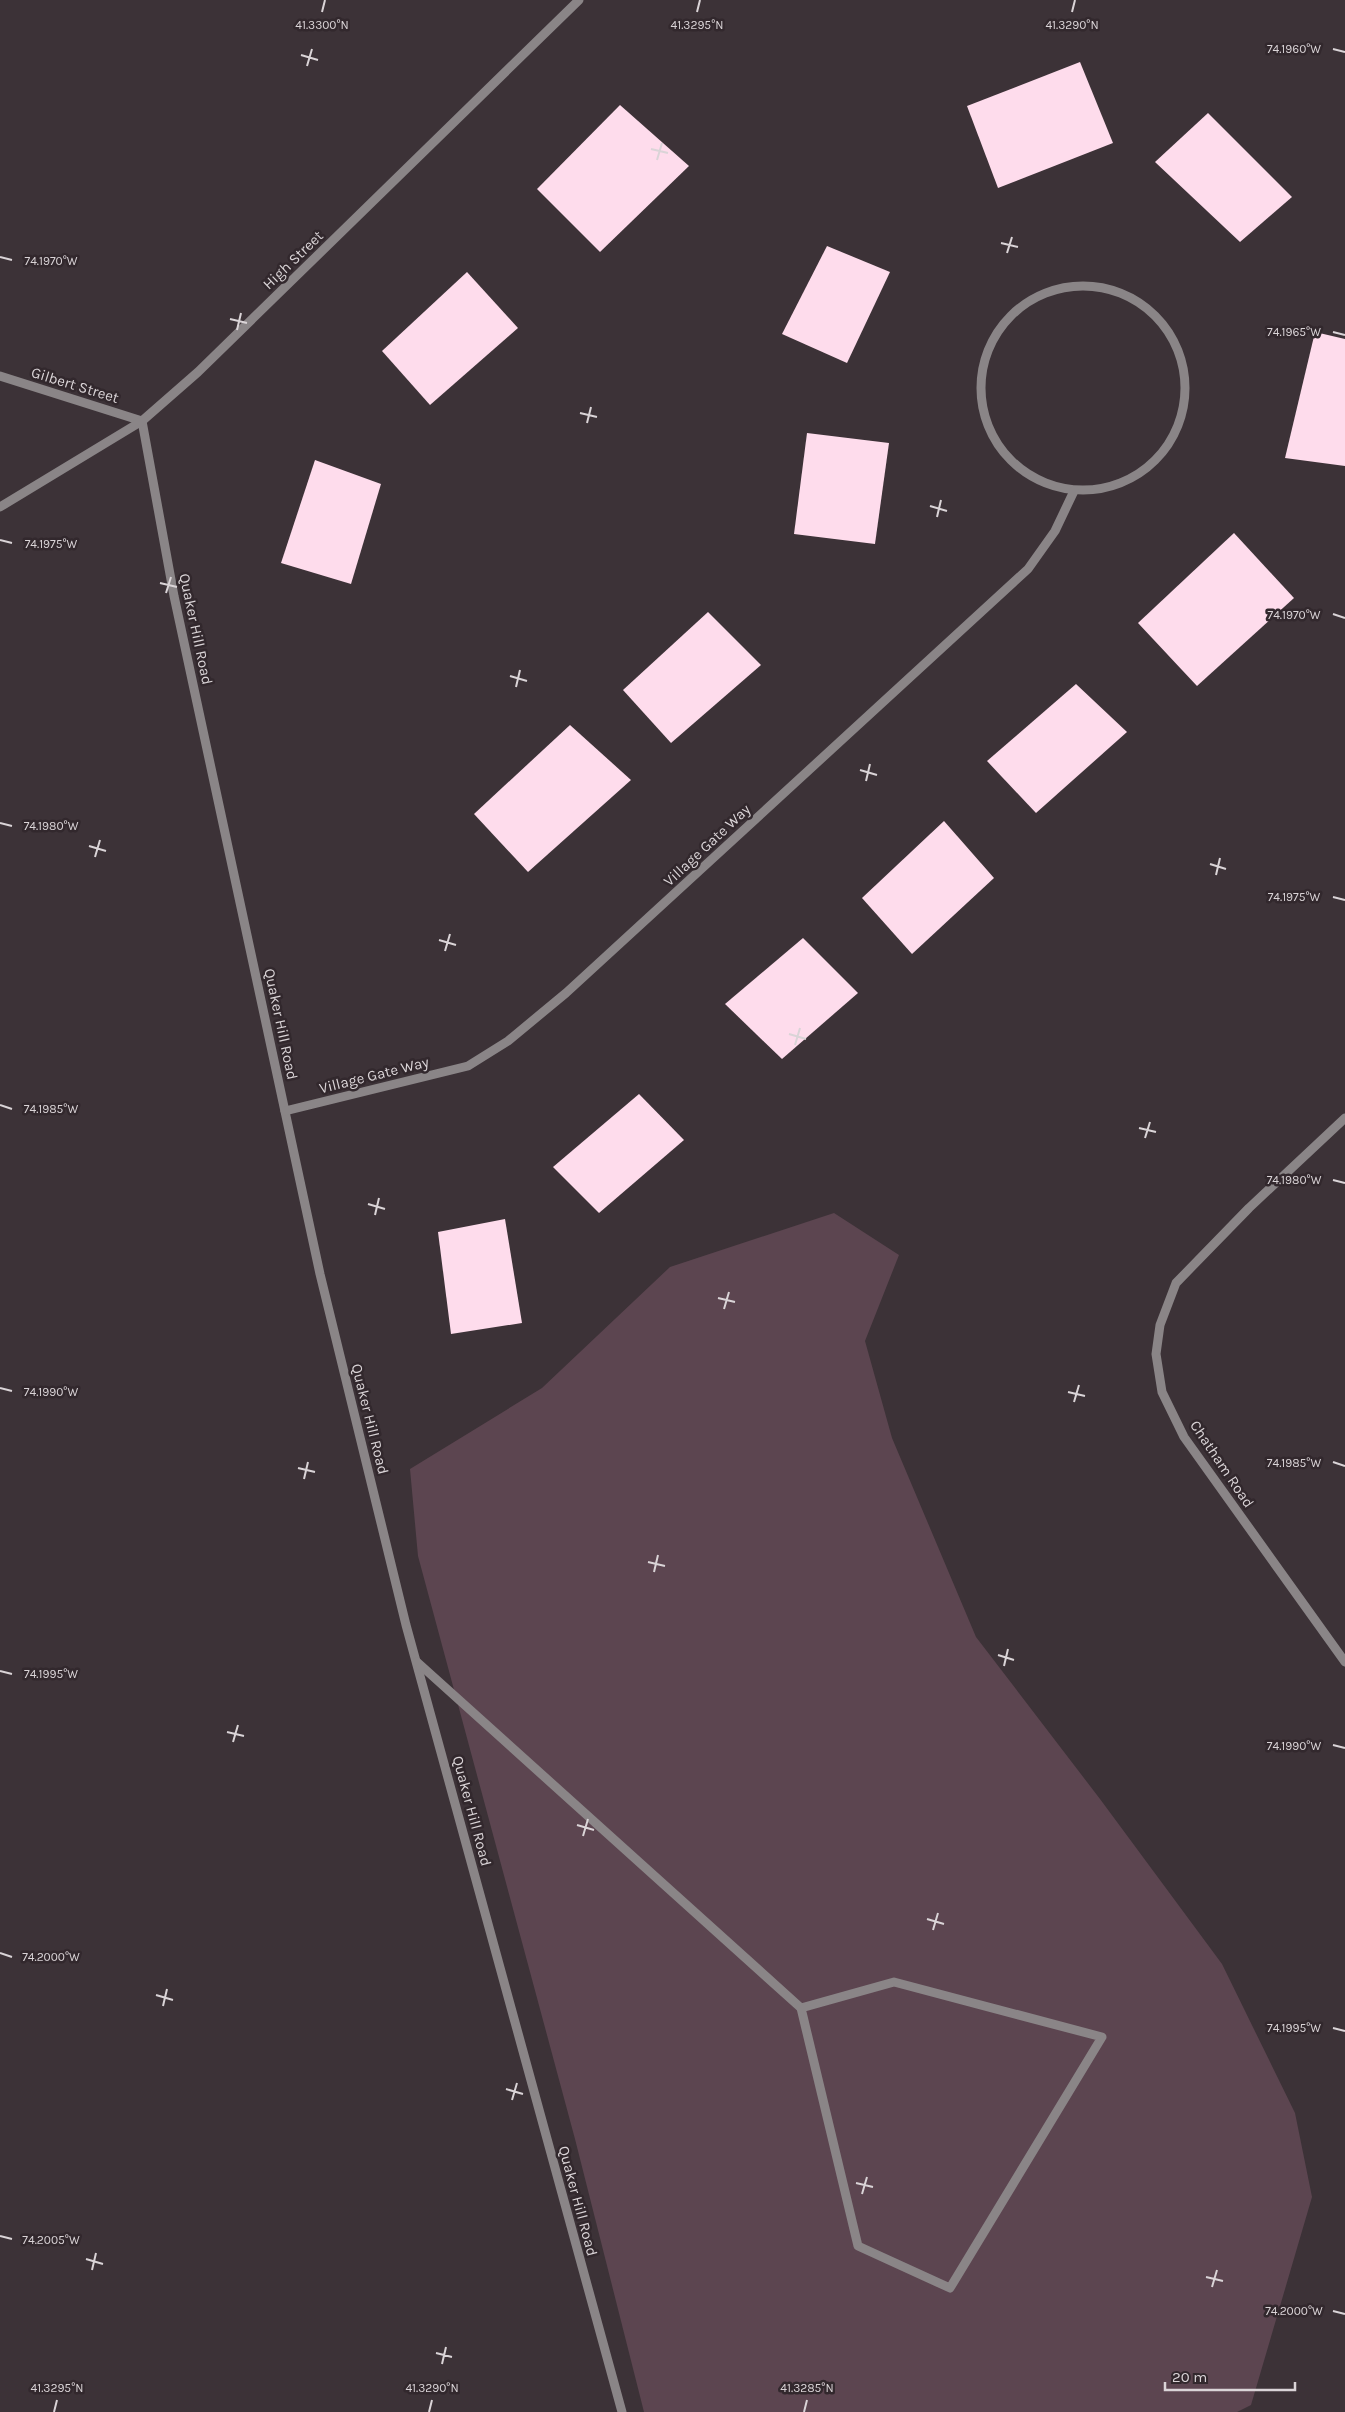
<svg xmlns="http://www.w3.org/2000/svg" width="1345" height="2412" font-family="Karla,sans-serif">
  <style>
    .green { fill: #5c4550 }
    .building { fill: #fedcec }
    .lines { fill: none; stroke-linecap: round; stroke-linejoin: round }
    .minor { stroke: #8a8587; stroke-width: 9 }
    .ticks { fill: none; stroke: #dad4d7; stroke-width: 2 }
    .labels { text-anchor: middle; dominant-baseline: central; stroke-width: 5; stroke-linejoin: round; paint-order: stroke }
    .street-label { font-size: 15px; fill: #dad4d7; stroke: #32282d }
    .ticks-label { font-size: 12px; text-anchor: middle; fill: #dad4d7; stroke: #32282d; stroke-width: 5; stroke-linejoin: round; paint-order: stroke }
  </style>
  <rect width="100%" height="100%" fill="#3c3237"/>
  <polygon class="green" points="834,1213 899,1255 865,1341 892,1438 976,1637 1100,1799 1222,1964 1295,2113 1312,2197 1251,2405 1237,2412 644,2412 575,2139 418,1556 410,1469 542,1388 670,1267"/>
  <g class="building">
    <polygon points="1080,62 1113,143 998,188 967,106"/>
    <polygon points="620,105 689,166 600,252 537,189"/>
    <polygon points="1208,113 1292,197 1240,242 1155,162"/>
    <polygon points="827,246 890,272 847,363 782,334"/>
    <polygon points="467,272 518,328 430,405 382,351"/>
    <polygon points="1315,332 1345,339 1345,466 1285,458"/>
    <polygon points="807,433 889,443 875,544 794,534"/>
    <polygon points="315,460 381,484 351,584 281,563"/>
    <polygon points="1234,533 1294,598 1197,686 1138,623"/>
    <polygon points="708,612 761,665 671,743 623,690"/>
    <polygon points="1076,684 1127,732 1036,813 987,761"/>
    <polygon points="570,725 631,780 528,872 474,814"/>
    <polygon points="944,821 994,878 912,954 862,898"/>
    <polygon points="803,938 858,993 782,1059 725,1004"/>
    <polygon points="639,1094 684,1140 599,1213 553,1167"/>
    <polygon points="505,1219 522,1323 451,1334 438,1232"/>
  </g>
  <g class="lines">
    <g class="minor">
      <circle cx="1083" cy="388" r="102"/>
      <polyline points="0,376 142,421"/>
      <polyline points="142,421 174,596 320,1274 406,1625 622,2412"/>
      <polyline points="0,507 142,421 198,372 579,0"/>
      <polyline points="285,1111 468,1066 508,1041 566,993 1028,569 1055,531 1074,491"/>
      <polyline points="1345,1118 1249,1208 1176,1283 1160,1325 1156,1354 1162,1392 1184,1437 1345,1662"/>
      <polyline points="417,1662 801,2008"/>
      <polygon points="894,1982 1102,2037 950,2288 858,2246 801,2008"/>
    </g>
  </g>
  <path class="ticks" d="M322 12 325 0M697 12 700 0M1072 12 1075 0M1333 49 1345 52M301 55 318 60M307 66 312 49M651 149 668 153M657 160 662 143M1001 243 1018 247M1007 253 1012 237M0 257 12 260M230 319 247 323M237 330 241 313M1333 332 1345 335M580 413 597 417M587 423 591 407M930 506 947 511M937 517 941 500M0 540 12 543M160 583 177 587M166 593 171 577M1333 614 1345 618M510 676 527 681M516 687 520 670M860 770 877 775M866 781 870 764M0 823 12 826M89 846 106 851M95 857 100 840M1210 864 1226 869M1216 875 1220 858M1333 897 1345 900M439 940 456 945M445 951 450 934M789 1034 806 1039M795 1045 800 1028M0 1105 12 1109M1139 1128 1156 1132M1145 1138 1150 1122M1333 1180 1345 1183M368 1204 385 1209M375 1215 379 1198M718 1298 735 1302M724 1309 729 1292M0 1388 12 1391M1068 1392 1085 1396M1074 1402 1079 1385M1333 1462 1345 1466M298 1468 315 1472M304 1479 308 1462M648 1562 665 1566M654 1572 658 1555M998 1655 1014 1660M1004 1666 1008 1649M0 1671 12 1674M227 1732 244 1736M233 1742 238 1725M1333 1745 1345 1748M577 1825 594 1830M583 1836 588 1819M927 1919 944 1924M933 1930 938 1913M0 1953 12 1957M156 1995 173 2000M163 2006 167 1989M1333 2028 1345 2031M506 2089 523 2094M512 2100 517 2083M856 2183 873 2187M862 2194 867 2177M0 2236 12 2239M86 2259 103 2264M92 2270 96 2253M1206 2277 1223 2281M1212 2287 1217 2270M1333 2311 1345 2314M436 2353 452 2357M442 2364 446 2347M54 2412 57 2400M429 2412 432 2400M804 2412 807 2400"/>
  <g class="labels">
    <g class="street-label">
      <text transform="translate(293 260) rotate(-44)">High Street</text>
      <text transform="translate(75 385) rotate(17)">Gilbert Street</text>
      <text transform="translate(196 629) rotate(78)">Quaker Hill Road</text>
      <text transform="translate(707 845) rotate(-43)">Village Gate Way</text>
      <text transform="translate(281 1024) rotate(78)">Quaker Hill Road</text>
      <text transform="translate(374 1075) rotate(-14)">Village Gate Way</text>
      <text transform="translate(370 1419) rotate(76)">Quaker Hill Road</text>
      <text transform="translate(1222 1464) rotate(56)">Chatham Road</text>
      <text transform="translate(472 1811) rotate(75)">Quaker Hill Road</text>
      <text transform="translate(578 2201) rotate(75)">Quaker Hill Road</text>
    </g>
  </g>
  <g class="ticks-label">
    <text x="322" y="29">41.3300°N</text>
    <text x="697" y="29">41.3295°N</text>
    <text x="1072" y="29">41.3290°N</text>
    <text x="1294" y="53">74.1960°W</text>
    <text x="51" y="265">74.1970°W</text>
    <text x="1294" y="336">74.1965°W</text>
    <text x="51" y="548">74.1975°W</text>
    <text x="1294" y="619">74.1970°W</text>
    <text x="51" y="830">74.1980°W</text>
    <text x="1294" y="901">74.1975°W</text>
    <text x="51" y="1113">74.1985°W</text>
    <text x="1294" y="1184">74.1980°W</text>
    <text x="51" y="1396">74.1990°W</text>
    <text x="1294" y="1467">74.1985°W</text>
    <text x="51" y="1678">74.1995°W</text>
    <text x="1294" y="1750">74.1990°W</text>
    <text x="51" y="1961">74.2000°W</text>
    <text x="1294" y="2032">74.1995°W</text>
    <text x="51" y="2244">74.2005°W</text>
    <text x="1294" y="2315">74.2000°W</text>
    <text x="57" y="2392">41.3295°N</text>
    <text x="432" y="2392">41.3290°N</text>
    <text x="807" y="2392">41.3285°N</text>
  </g>
  <path d="M1165 2382v8h130v-8" fill="none" stroke="#dad4d7" stroke-width="2.5"/>
  <text x="1172" y="2382" font-size="15" fill="#dad4d7" stroke="#32282d" stroke-width="4" paint-order="stroke">20 m</text>
</svg>
